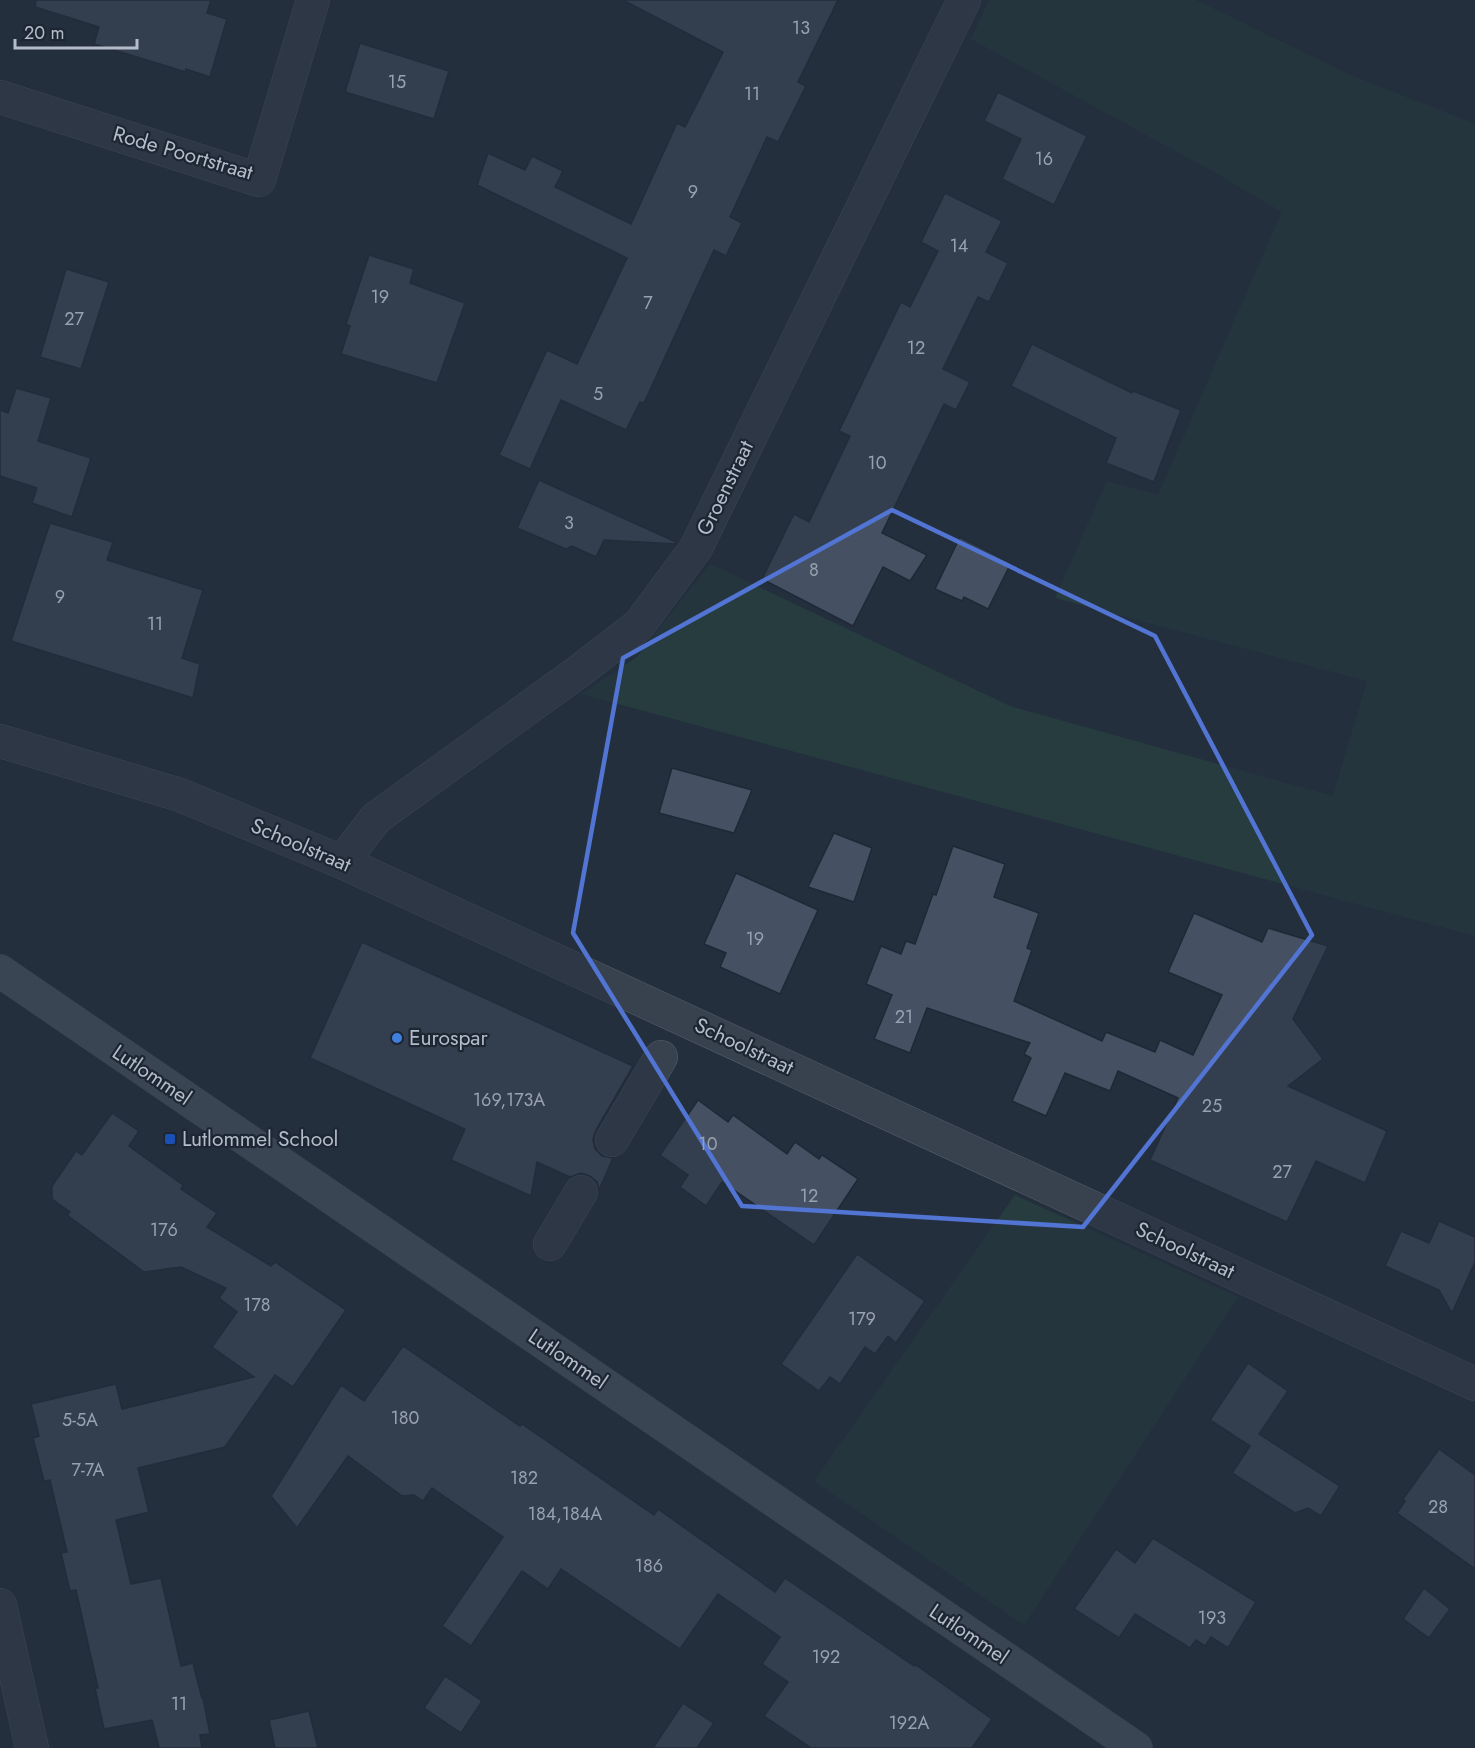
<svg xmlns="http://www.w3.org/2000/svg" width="1475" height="1748" font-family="Jost,sans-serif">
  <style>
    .green { fill: #263c3f }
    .building { fill: #455162; stroke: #1f2835; stroke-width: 1.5 }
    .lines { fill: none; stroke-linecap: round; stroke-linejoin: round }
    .minor-casing { stroke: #565f6c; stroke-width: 34 }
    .major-casing { stroke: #414a57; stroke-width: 34 }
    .minor { stroke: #38414e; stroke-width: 33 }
    .major { stroke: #56606e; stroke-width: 33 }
    .marked { fill: none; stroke: #5274d3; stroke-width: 4.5; stroke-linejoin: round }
    .shop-dot { fill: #3f7fe0; stroke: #1d2633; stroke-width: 2 }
    .transit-dot { fill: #1a4fb4; stroke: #1d2633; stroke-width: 2 }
    .labels { text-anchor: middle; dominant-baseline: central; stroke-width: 4.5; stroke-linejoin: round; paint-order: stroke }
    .number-label { font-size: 18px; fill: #98a1af }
    .street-label { font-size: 21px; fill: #b4bcc9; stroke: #1d2633 }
    .poi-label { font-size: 21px; fill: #b4bcc9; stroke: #1d2633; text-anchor: start }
  </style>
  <rect width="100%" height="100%" fill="#242f3e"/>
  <g class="green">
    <polygon points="989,0 1196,0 1346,73 1475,124 1475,936 581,694 637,657 710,564 1010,706 1333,796 1367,681 1055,598 1107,481 1158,495 1282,212 1214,172 971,39"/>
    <polygon points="1015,1195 1238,1297 1024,1625 814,1481"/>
  </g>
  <g class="building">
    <polygon points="36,0 211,0 207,13 227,19 210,77 186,69 186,72 94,44 99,27 35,7"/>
    <polygon points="623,0 838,0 798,82 806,86 778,142 767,137 730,217 742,223 726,256 714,250 644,403 640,402 626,430 561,400 530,469 499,455 547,350 577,364 627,258 477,185 488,153 525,170 532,156 563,171 555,187 631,224 677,123 685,127 723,52"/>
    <polygon points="360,43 449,71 434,119 345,92"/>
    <polygon points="998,92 1087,136 1054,205 1002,179 1021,139 984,121"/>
    <polygon points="945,193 1002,221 986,252 1008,263 989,302 978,297 943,369 970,382 956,410 944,404 882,533 927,555 910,581 883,567 853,626 762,579 794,514 809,522 850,436 839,431 901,302 910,307 938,251 921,242"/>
    <polygon points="369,255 414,269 410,283 465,303 437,383 341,354 350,326 346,324"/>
    <polygon points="66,269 109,282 81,369 40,357"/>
    <polygon points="1032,344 1132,393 1133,391 1181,410 1154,482 1106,463 1116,438 1011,386"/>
    <polygon points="16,388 51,398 38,441 91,458 72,517 32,503 37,488 0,476 0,410 8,413"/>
    <polygon points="539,480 676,542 676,544 604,540 596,557 572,546 566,549 517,528"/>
    <polygon points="50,523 113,542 107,560 203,590 182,658 200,664 193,698 11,641"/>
    <polygon points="960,537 1011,563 988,609 964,597 962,601 935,589"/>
    <polygon points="672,768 752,790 734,833 659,813"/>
    <polygon points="834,833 872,848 854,902 808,887"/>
    <polygon points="953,846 1005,864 994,897 1039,913 1027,948 1032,950 1014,1001 1102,1041 1106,1032 1155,1052 1160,1040 1193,1055 1222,995 1168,972 1194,913 1262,942 1268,928 1328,946 1293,1019 1323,1059 1288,1086 1387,1131 1365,1183 1316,1161 1287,1222 1150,1160 1178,1098 1118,1071 1110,1091 1065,1073 1046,1116 1012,1101 1031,1058 1024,1054 1030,1043 927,1008 910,1053 874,1039 892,995 866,984 881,946 901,954 906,941 915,944 933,894 936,895"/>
    <polygon points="736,873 818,910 780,994 720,967 726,953 704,944"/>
    <polygon points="362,942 633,1066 596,1130 593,1139 595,1149 602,1156 613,1158 599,1190 597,1182 590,1176 581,1173 570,1177 537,1162 531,1196 451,1160 465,1129 310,1058"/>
    <polygon points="698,1100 728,1122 733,1115 787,1154 795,1142 819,1159 822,1155 858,1179 814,1245 722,1182 706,1206 680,1187 688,1175 660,1155"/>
    <polygon points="112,1113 139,1131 129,1146 183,1185 181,1189 217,1213 207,1227 271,1266 275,1262 346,1310 293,1387 275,1375 225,1447 138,1468 149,1512 116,1520 131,1584 161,1578 181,1666 193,1663 202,1698 203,1698 210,1734 200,1735 202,1748 159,1748 152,1720 104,1729 95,1688 98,1688 76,1590 70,1591 61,1553 67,1552 50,1480 44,1481 33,1438 39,1436 31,1404 116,1384 122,1409 254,1377 212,1347 237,1312 219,1298 226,1288 181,1267 144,1272 67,1215 70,1212 52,1199 52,1186 76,1151 82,1155"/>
    <polygon points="1439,1221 1475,1237 1475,1262 1452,1313 1439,1290 1385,1266 1401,1231 1429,1243"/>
    <polygon points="857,1254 925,1301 896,1343 888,1336 875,1354 865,1347 840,1384 830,1377 819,1391 781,1364"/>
    <polygon points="403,1346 520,1426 522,1424 654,1515 658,1509 775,1592 785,1578 914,1666 916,1665 992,1719 972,1748 811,1748 764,1716 788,1682 762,1664 780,1637 718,1594 680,1649 561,1569 548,1589 522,1571 471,1646 442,1626 503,1537 432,1488 423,1501 414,1495 402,1496 348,1456 297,1528 271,1496 341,1385 364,1401"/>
    <polygon points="1248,1363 1288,1391 1259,1434 1340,1486 1321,1516 1308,1508 1295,1513 1232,1473 1250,1446 1210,1420"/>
    <polygon points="1439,1449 1475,1475 1475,1569 1397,1513 1405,1501 1403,1499"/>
    <polygon points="1153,1538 1256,1602 1228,1648 1211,1637 1205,1646 1196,1640 1190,1648 1135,1614 1119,1638 1074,1609 1116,1549 1135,1563"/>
    <polygon points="1424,1588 1450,1609 1429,1638 1403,1619"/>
    <polygon points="445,1676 482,1701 461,1733 424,1708"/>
    <polygon points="683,1703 714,1723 697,1748 653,1748"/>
    <polygon points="309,1711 318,1748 275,1748 269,1720"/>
  </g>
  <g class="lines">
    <g class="minor-casing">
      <g id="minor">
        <polyline points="0,97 259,180 313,0"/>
        <polyline points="0,741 180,795 342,862 1475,1384"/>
        <polyline points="342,862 376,818 578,672 639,625 696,548 964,0"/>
        <polyline points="612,1140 661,1057"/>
        <polyline points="550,1244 581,1192"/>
        <polyline points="0,1605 32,1748"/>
      </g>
    </g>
    <g class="major-casing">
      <polyline id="major" points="0,971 1136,1748"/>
    </g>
    <use href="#minor" class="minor"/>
    <use href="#major" class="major"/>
  </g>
  <path d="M0 0H1475V1748H0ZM892 510 1155 636 1312 935 1083 1227 742 1206 573 933 623 658Z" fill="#242f3e" fill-opacity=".55" fill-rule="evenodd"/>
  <path class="marked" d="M892 510 1155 636 1312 935 1083 1227 742 1206 573 933 623 658Z"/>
  <circle class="shop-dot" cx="397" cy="1038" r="6"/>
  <rect class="transit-dot" x="164" y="1133" width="12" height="12" rx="3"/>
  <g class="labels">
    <g class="number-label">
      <text x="801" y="28">13</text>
      <text x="397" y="82">15</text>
      <text x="752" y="94">11</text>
      <text x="1044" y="159">16</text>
      <text x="693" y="192">9</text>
      <text x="959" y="246">14</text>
      <text x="380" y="297">19</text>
      <text x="648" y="303">7</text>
      <text x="74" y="319">27</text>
      <text x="916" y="348">12</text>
      <text x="598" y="394">5</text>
      <text x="877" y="463">10</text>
      <text x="569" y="523">3</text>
      <text x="814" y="570">8</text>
      <text x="60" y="597">9</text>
      <text x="155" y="624">11</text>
      <text x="755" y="939">19</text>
      <text x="904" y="1017">21</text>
      <text x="509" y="1100">169,173A</text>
      <text x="1212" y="1106">25</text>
      <text x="708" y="1144">10</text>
      <text x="1282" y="1172">27</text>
      <text x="809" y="1196">12</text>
      <text x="164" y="1230">176</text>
      <text x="257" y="1305">178</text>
      <text x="862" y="1319">179</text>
      <text x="405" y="1418">180</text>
      <text x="80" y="1420">5-5A</text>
      <text x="88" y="1470">7-7A</text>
      <text x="524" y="1478">182</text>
      <text x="1438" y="1507">28</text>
      <text x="565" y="1514">184,184A</text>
      <text x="649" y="1566">186</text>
      <text x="1212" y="1618">193</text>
      <text x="826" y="1657">192</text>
      <text x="179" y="1704">11</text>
      <text x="909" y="1723">192A</text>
    </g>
    <g class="street-label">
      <text transform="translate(183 153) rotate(16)">Rode Poortstraat</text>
      <text transform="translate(725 488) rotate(-64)">Groenstraat</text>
      <text transform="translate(301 845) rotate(23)">Schoolstraat</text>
      <text transform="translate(744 1046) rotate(25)">Schoolstraat</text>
      <text transform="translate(152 1075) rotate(34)">Lutlommel</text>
      <text transform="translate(1185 1250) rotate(25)">Schoolstraat</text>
      <text transform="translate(568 1359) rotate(34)">Lutlommel</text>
      <text transform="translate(969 1634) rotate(34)">Lutlommel</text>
    </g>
    <g class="poi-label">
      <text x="409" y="1038">Eurospar</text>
      <text x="182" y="1139">Lutlommel School</text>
    </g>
  </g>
  <path d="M15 39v9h122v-9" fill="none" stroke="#b4bcc9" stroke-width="3"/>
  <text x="24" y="39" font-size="18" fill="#b4bcc9" stroke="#1d2633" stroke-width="4.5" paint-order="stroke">20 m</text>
</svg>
